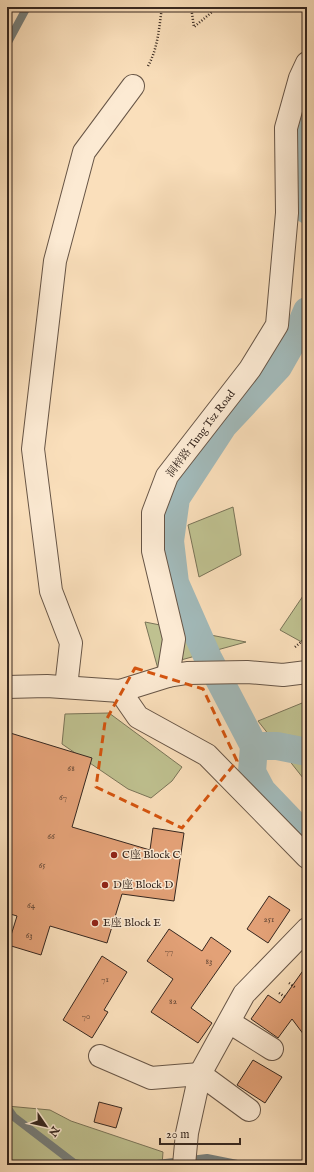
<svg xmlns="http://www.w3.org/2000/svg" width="314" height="1172" font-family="'IM FELL English','Noto Serif TC',serif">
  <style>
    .green { fill: #bfc190; stroke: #7a7458 }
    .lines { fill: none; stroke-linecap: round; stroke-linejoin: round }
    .stream { stroke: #777f7c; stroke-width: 8 }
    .canal { stroke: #a2baba; stroke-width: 28 }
    .building { fill: #e3a177; stroke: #36271f }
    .minor-casing { stroke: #675546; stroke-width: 24 }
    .path { stroke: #36271f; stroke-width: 2.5; stroke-dasharray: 1 2; stroke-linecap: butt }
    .minor { stroke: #fcead3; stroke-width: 22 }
    .marked { fill: none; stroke: #d6540e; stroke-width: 3; stroke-dasharray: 8 5; stroke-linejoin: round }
    .poi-dot { fill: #8f2418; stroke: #fcead3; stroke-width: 1.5 }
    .labels { text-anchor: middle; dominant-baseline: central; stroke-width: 3; stroke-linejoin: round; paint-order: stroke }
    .number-label { font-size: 9px; fill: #614635 }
    .street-label { font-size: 11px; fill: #36271f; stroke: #fcead3 }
    .poi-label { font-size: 11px; fill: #36271f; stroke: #fcead3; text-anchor: start }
  </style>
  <rect width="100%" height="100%" fill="#fadfbb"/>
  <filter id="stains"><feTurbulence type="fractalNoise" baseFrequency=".005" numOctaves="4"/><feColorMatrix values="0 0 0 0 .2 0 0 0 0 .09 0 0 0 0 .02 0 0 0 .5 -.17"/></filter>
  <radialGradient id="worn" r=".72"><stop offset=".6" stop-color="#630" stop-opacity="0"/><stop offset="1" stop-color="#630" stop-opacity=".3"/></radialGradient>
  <g class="green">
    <polygon points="233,507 241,555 199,577 188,525"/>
    <polygon points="307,590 307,645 280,630"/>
    <polygon points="145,622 246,642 181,660 158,669"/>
    <polygon points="307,701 307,783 258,721"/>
    <polygon points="109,713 182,767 172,781 151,798 128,789 62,744 65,714"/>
    <polygon points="7,1106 50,1110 71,1121 163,1152 162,1165 7,1165"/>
  </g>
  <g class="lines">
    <g class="stream">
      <polyline points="7,44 27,7"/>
      <polyline points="7,1107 14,1117 74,1163 85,1165"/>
      <polyline points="149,1165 207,1158 242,1165"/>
    </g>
    <g class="canal">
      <polyline points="307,127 302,159 307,210"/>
      <polyline points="307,311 299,330 278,367 223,426 176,498 170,541 175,583 208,658 254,746 252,772 262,791 307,838"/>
      <polyline points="254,746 277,746 302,751"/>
    </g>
  </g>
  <g class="building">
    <polygon points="7,732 92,758 72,827 150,850 153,828 184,833 174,901 122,894 107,943 50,926 41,955 8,945 17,916 7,913"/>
    <polygon points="269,896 290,910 268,943 247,929"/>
    <polygon points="169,929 202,951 211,937 231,951 191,1008 212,1023 198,1043 151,1012 173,979 147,961"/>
    <polygon points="102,956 127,972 104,1010 108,1012 92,1038 63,1020"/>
    <polygon points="307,965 307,1039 292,1019 278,1038 251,1019 268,995 280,1003"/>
    <polygon points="253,1060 282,1077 265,1103 237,1085"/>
    <polygon points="99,1102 122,1108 116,1128 94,1122"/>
  </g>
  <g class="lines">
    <g class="minor-casing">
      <g id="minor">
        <polyline points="168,676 174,639 153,551 153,513 167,476 250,369 277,325 287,213 286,128 300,78 307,63"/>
        <polyline points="7,687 47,686 120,691 168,676 187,673 247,672 283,675 307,672"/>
        <polyline points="66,687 71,643 51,591 33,449 55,261 84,152 133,86"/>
        <polyline points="120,691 138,717 207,755 307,857"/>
        <polyline points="228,1024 237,1027 272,1049"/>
        <polyline points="100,1056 151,1078 200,1074 249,1110"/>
        <polyline points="184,1165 187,1133 200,1074 244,994 307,929"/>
      </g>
    </g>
    <g class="path">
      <polyline points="191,7 194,27 218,7"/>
      <path d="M148 66C158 48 159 28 162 7"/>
      <polyline points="295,647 307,637"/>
      <polyline points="289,983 296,988"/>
      <polyline points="279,993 285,997"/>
    </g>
    <use href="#minor" class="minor"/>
  </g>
  <path class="marked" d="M135 668 203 689 237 761 182 828 96 787 105 722Z"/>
  <g class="poi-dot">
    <circle cx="114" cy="855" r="4"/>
    <circle cx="105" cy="885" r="4"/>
    <circle cx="95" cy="923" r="4"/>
  </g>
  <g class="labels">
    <g class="number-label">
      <text x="71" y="768">68</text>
      <text x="63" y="797">67</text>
      <text x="51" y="836">66</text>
      <text x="42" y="865">65</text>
      <text x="31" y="905">64</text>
      <text x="269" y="919">251</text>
      <text x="29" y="935">63</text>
      <text x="169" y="951">77</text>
      <text x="209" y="961">83</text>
      <text x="105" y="979">71</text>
      <text x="173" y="1001">82</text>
      <text x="86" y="1016">70</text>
    </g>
    <g class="street-label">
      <text transform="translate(201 434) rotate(-53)">洞梓路 Tung Tsz Road</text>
    </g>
    <g class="poi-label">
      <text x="122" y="855">C座 Block C</text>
      <text x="113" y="885">D座 Block D</text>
      <text x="103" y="923">E座 Block E</text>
    </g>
  </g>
  <rect width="314" height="1172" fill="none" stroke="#fadfbb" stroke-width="24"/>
  <rect x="8" y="8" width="298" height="1156" fill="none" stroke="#36271f" stroke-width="2"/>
  <rect x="12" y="12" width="290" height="1148" fill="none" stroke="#36271f"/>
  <g transform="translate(46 1126) rotate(124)" stroke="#fcead3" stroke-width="3" paint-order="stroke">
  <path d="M0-3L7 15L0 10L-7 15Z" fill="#36271f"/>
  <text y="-6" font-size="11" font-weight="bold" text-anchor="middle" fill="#36271f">N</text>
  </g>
  <path d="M160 1138v6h80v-6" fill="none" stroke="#36271f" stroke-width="2"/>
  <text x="166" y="1138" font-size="12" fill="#36271f" stroke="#fcead3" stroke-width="3" paint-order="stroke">20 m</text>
  <rect width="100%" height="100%" filter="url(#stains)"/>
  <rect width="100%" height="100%" fill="url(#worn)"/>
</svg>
